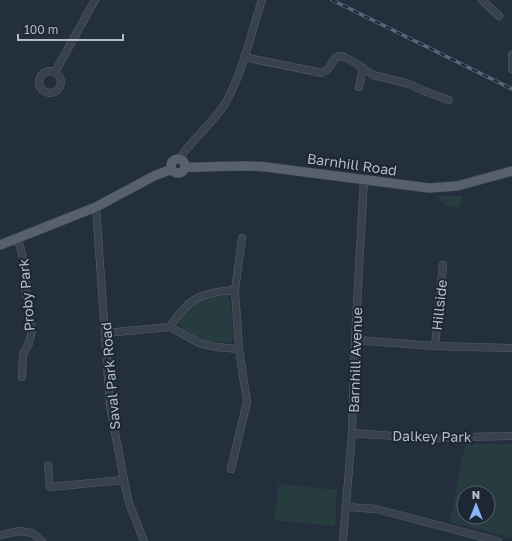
<svg xmlns="http://www.w3.org/2000/svg" width="512" height="541" font-family="'Golos Text',sans-serif">
  <style>
    .grass { fill: #263c3f; fill-rule: evenodd }
    .lines { fill: none; stroke-linecap: round; stroke-linejoin: round }
    .minor-casing { stroke: #565f6c; stroke-width: 8 }
    .major-casing { stroke: #414a57; stroke-width: 10 }
    .minor { stroke: #38414e; stroke-width: 7 }
    .major { stroke: #56606e; stroke-width: 9 }
    .rail-casing { stroke: #5a6575; stroke-width: 3.5 }
    .rail { stroke: #1d2633; stroke-width: 2; stroke-dasharray: 6; stroke-linecap: butt }
    .labels { text-anchor: middle; dominant-baseline: central; stroke-width: 4; stroke-linejoin: round; paint-order: stroke }
    .street-label { font-size: 14px; fill: #b4bcc9; stroke: #1d2633 }
  </style>
  <rect width="100%" height="100%" fill="#242f3e"/>
  <g class="grass">
    <path d="M439 196H463L461 203 459 207C449 208 443 207 439 196Z"/>
    <path d="M228 294 231 303 233 338 231 342C212 342 194 340 180 326L179 319 184 312 197 301 209 295Z"/>
    <path d="M465 444H512V538L450 522ZM464 493H488V517H464Z"/>
    <polygon points="279,484 337,490 335,526 274,520"/>
  </g>
  <g class="lines">
    <g class="minor-casing">
      <g id="minor">
        <polyline points="482,0 499,16"/>
        <polyline points="512,55 512,69"/>
        <polyline points="244,57 322,73 328,69 336,57 340,56 344,57 354,62 373,75 409,84 424,91 449,100"/>
        <circle cx="50" cy="82" r="11"/>
        <polyline points="55,72 95,0"/>
        <polyline points="359,87 363,68"/>
        <path d="M179 159C193 138 213 124 226 102 243 72 251 33 262 0"/>
        <polyline points="96,207 110,406 124,480 129,503 144,541"/>
        <path d="M17 238C23 254 28 271 25 288L31 323 32 331 29 343 23 354 22 377"/>
        <polyline points="170,327 199,343 216,347 239,349"/>
        <path d="M105 333 170 327C188 298 202 292 235 290"/>
        <polyline points="355,340 435,346 512,348"/>
        <polyline points="435,346 443,265"/>
        <polyline points="352,433 421,438 512,436"/>
        <polyline points="48,465 50,487 124,480"/>
        <polyline points="231,469 247,402 239,349 235,290 242,238"/>
        <polyline points="347,507 376,509 498,541"/>
        <polyline points="0,535 20,531 32,533 42,541"/>
        <polyline points="343,541 352,433 355,340 364,179"/>
      </g>
    </g>
    <g class="major-casing">
      <g id="major">
        <circle cx="178" cy="166" r="7"/>
        <path d="M185 167C212 168 239 164 266 167L429 188 457 186 512 171"/>
        <polyline points="0,245 96,207 154,176 172,169"/>
      </g>
    </g>
    <use href="#minor" class="minor"/>
    <use href="#major" class="major"/>
    <g class="rail-casing">
      <polyline id="rail" points="332,0 512,89"/>
    </g>
    <use href="#rail" class="rail"/>
  </g>
  <g class="labels">
    <g class="street-label">
      <text transform="translate(352 164) rotate(8)">Barnhill Road</text>
      <text transform="translate(26 295) rotate(-95)">Proby Park</text>
      <text transform="translate(439 305) rotate(-84)">Hillside</text>
      <text transform="translate(355 360) rotate(-88)">Barnhill Avenue</text>
      <text transform="translate(110 376) rotate(-95)">Saval Park Road</text>
      <text transform="translate(432 436) rotate(1)">Dalkey Park</text>
    </g>
  </g>
  <g transform="translate(476 505)"><circle r="19" fill="#1d2633" stroke="#59626f"/>
  <path d="M0-3L7 15L0 10L-7 15Z" fill="#8ab4f8"/>
  <text y="-6" font-size="11" font-weight="bold" text-anchor="middle" fill="#b4bcc9">N</text>
  </g>
  <path d="M18 34v6h105v-6" fill="none" stroke="#b4bcc9" stroke-width="2"/>
  <text x="24" y="34" font-size="12" fill="#b4bcc9" stroke="#1d2633" stroke-width="3" paint-order="stroke">100 m</text>
</svg>
